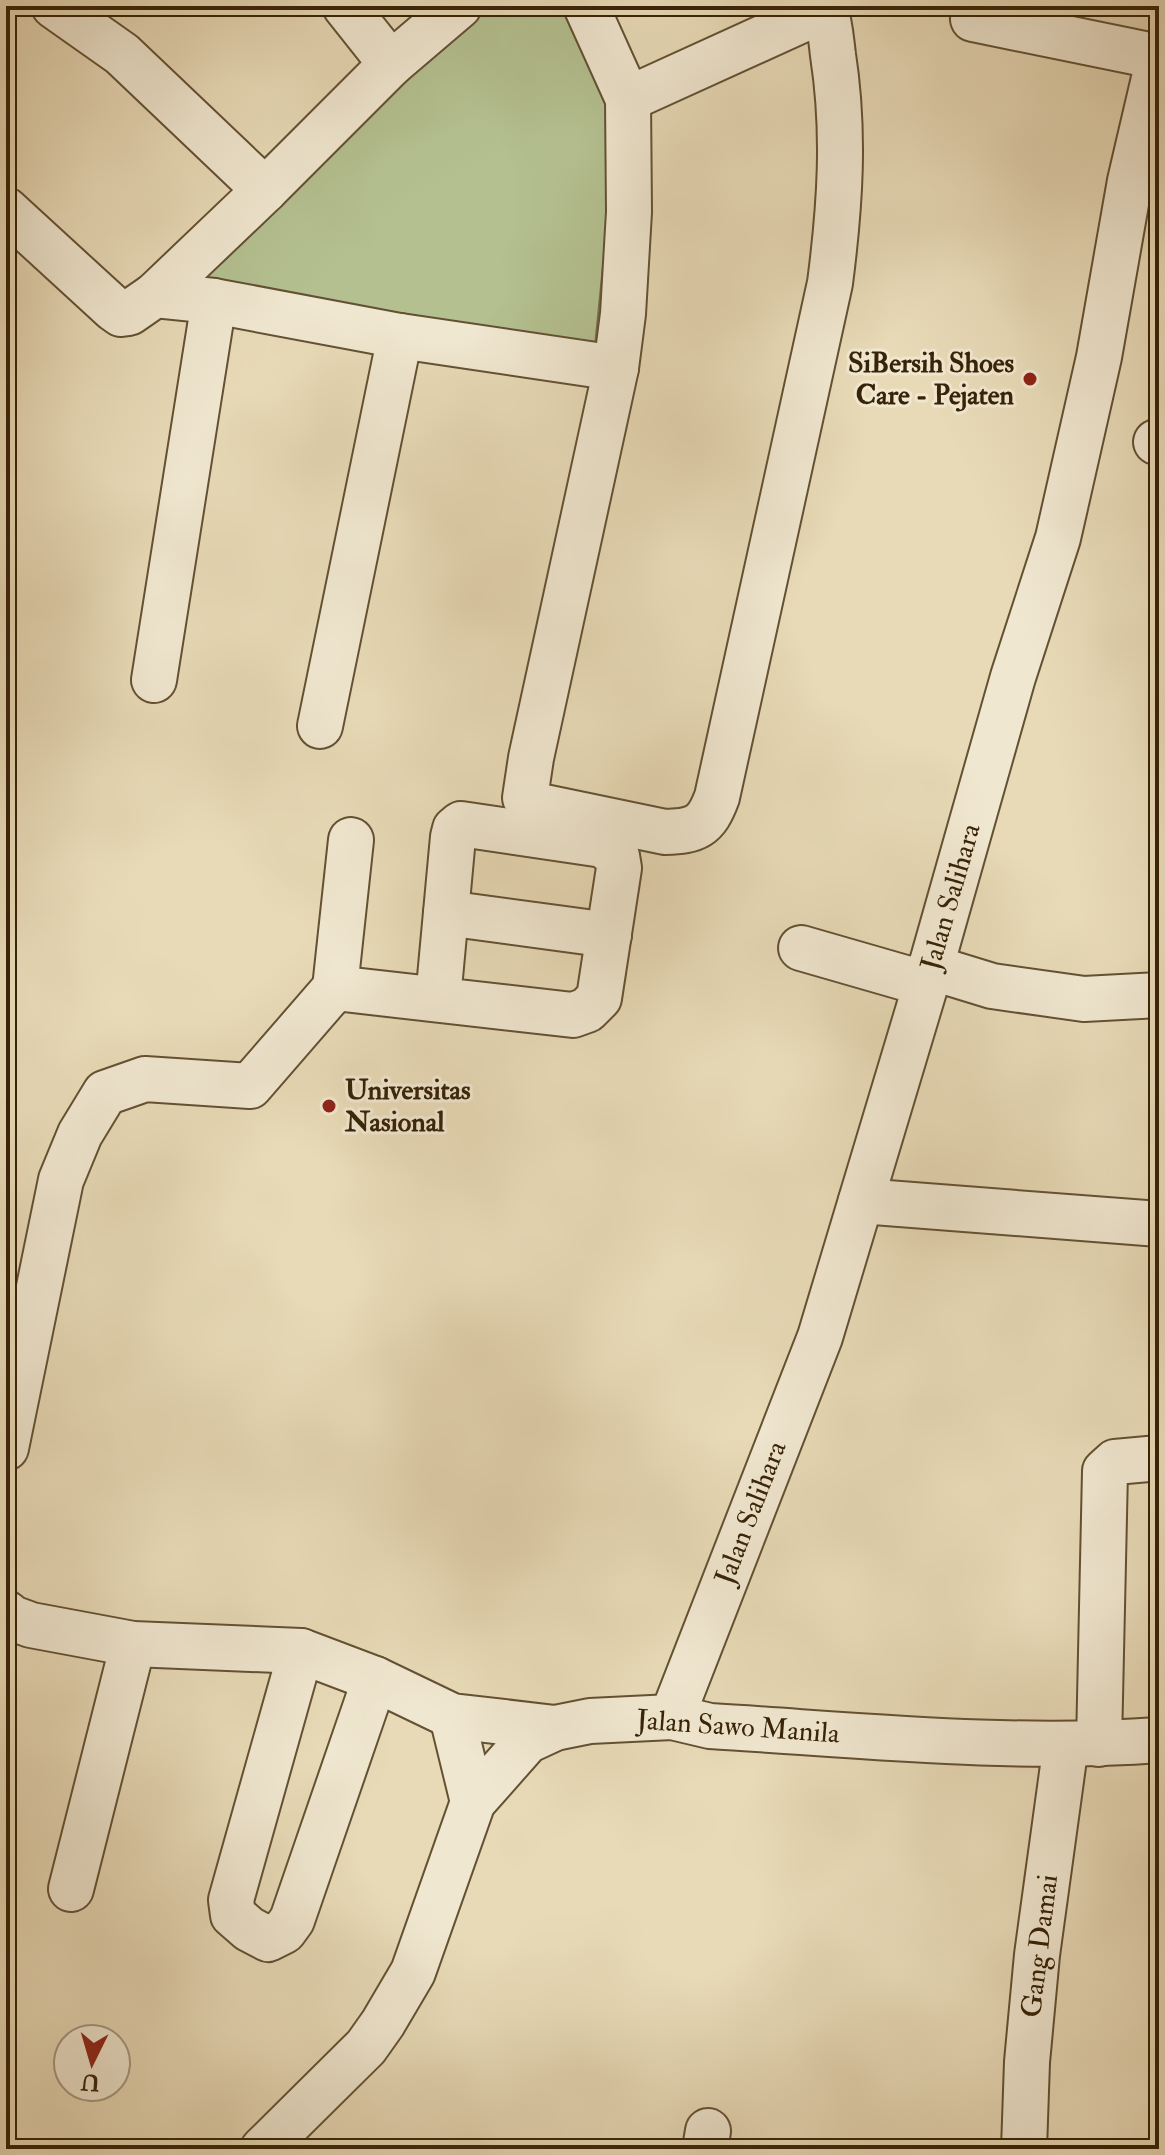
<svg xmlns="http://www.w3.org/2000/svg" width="1165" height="2155" font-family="'IM FELL Double Pica',serif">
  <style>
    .green { fill: #b4c090; stroke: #76724c; stroke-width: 2 }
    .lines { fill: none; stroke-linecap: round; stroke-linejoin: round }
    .minor-casing { stroke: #635133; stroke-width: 48 }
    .minor { stroke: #f0e7d0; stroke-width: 44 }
    .poi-dot { fill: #8f2418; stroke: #f0e7d0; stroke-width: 3 }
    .labels { text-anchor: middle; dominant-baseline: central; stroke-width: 6; stroke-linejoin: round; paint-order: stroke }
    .poi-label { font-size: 28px; font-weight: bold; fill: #372307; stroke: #f0e7d0; text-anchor: end }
    .street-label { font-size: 28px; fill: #372307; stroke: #f0e7d0 }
  </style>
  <rect width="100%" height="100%" fill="#e8dab7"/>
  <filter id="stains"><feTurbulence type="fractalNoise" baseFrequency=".0025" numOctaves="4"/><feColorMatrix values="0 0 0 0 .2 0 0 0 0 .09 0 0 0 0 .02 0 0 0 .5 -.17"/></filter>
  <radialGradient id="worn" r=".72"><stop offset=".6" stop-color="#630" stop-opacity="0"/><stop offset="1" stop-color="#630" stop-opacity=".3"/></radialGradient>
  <polygon class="green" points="485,6 561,6 617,126 593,366 173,290"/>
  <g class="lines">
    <g class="minor-casing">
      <g id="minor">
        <polyline points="54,6 122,54 265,190"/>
        <polyline points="345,6 391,64"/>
        <path d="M586 6 628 99 629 212 623 314 616 368 531 758 525 798 535 805 665 832C696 831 706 827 717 797L830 283C840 206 845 132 833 55 831 39 830 21 824 6"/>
        <polyline points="973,19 1159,57"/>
        <polyline points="628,99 826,9"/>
        <polyline points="6,210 114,309 121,314 129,313 155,295 265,190 391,64 459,6"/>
        <polyline points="155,295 214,301 400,336 616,368"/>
        <polyline points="1156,442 1159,441"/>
        <polyline points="154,680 214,301"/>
        <polyline points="320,726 400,336"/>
        <polyline points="446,913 609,935"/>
        <polyline points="801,948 926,984"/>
        <polyline points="930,967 992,986 1084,999 1159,995"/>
        <polyline points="335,988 573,1015 587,1010 599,998 619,868 617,856 603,845 461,824 455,829 453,837 438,999"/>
        <polyline points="861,1201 1159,1224"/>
        <polyline points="6,1448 61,1180 80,1134 105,1093 145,1079 250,1086 335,988 351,840"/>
        <polyline points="6,1613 12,1618 31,1625 133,1644 301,1651 375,1679 452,1716 555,1728"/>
        <polyline points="301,1651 231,1900 233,1915 249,1929 268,1939 284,1931 292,1920 375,1679"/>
        <polyline points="452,1716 473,1802"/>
        <polyline points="672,1717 820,1337 926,984 1013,677 1058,538 1099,357 1130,181 1159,57"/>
        <polyline points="1099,1744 1105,1471 1115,1462 1159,1458"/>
        <polyline points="71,1889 133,1644"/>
        <path d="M263 2149 366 2047 383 2023 413 1972 473 1802 527 1741 555 1728 590 1721 672 1717 710 1726C859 1735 1010 1751 1159 1740"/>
        <polyline points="705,2149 708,2131"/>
        <polyline points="1024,2149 1027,2062 1037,1955 1066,1744"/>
      </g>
    </g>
    <use href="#minor" class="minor"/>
  </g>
  <g class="poi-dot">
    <circle cx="1030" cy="379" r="8"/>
    <circle cx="329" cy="1106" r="8"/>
  </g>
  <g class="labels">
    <g class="poi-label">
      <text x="1014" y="363">SiBersih Shoes<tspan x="1014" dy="32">Care - Pejaten</tspan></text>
      <text x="345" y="1090" text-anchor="start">Universitas<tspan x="345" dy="32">Nasional</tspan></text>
    </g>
    <g class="street-label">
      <text transform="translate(951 897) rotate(-74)">Jalan Salihara</text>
      <text transform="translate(751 1513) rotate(-69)">Jalan Salihara</text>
      <text transform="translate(738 1727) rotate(4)">Jalan Sawo Manila</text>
      <text transform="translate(1040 1946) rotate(-83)">Gang Damai</text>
    </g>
  </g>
  <rect width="1165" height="2155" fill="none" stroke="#e8dab7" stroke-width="32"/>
  <rect x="8" y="8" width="1149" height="2139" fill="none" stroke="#372307" stroke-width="4"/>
  <rect x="16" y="16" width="1133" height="2123" fill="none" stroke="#372307" stroke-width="2"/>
  <g transform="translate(92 2063) rotate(185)"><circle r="38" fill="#f0e7d0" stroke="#a69980" stroke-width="2"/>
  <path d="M0-6L14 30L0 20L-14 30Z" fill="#8f2418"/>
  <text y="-12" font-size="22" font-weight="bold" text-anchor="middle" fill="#372307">U</text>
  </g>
  <rect width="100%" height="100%" filter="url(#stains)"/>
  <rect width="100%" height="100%" fill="url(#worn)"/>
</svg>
